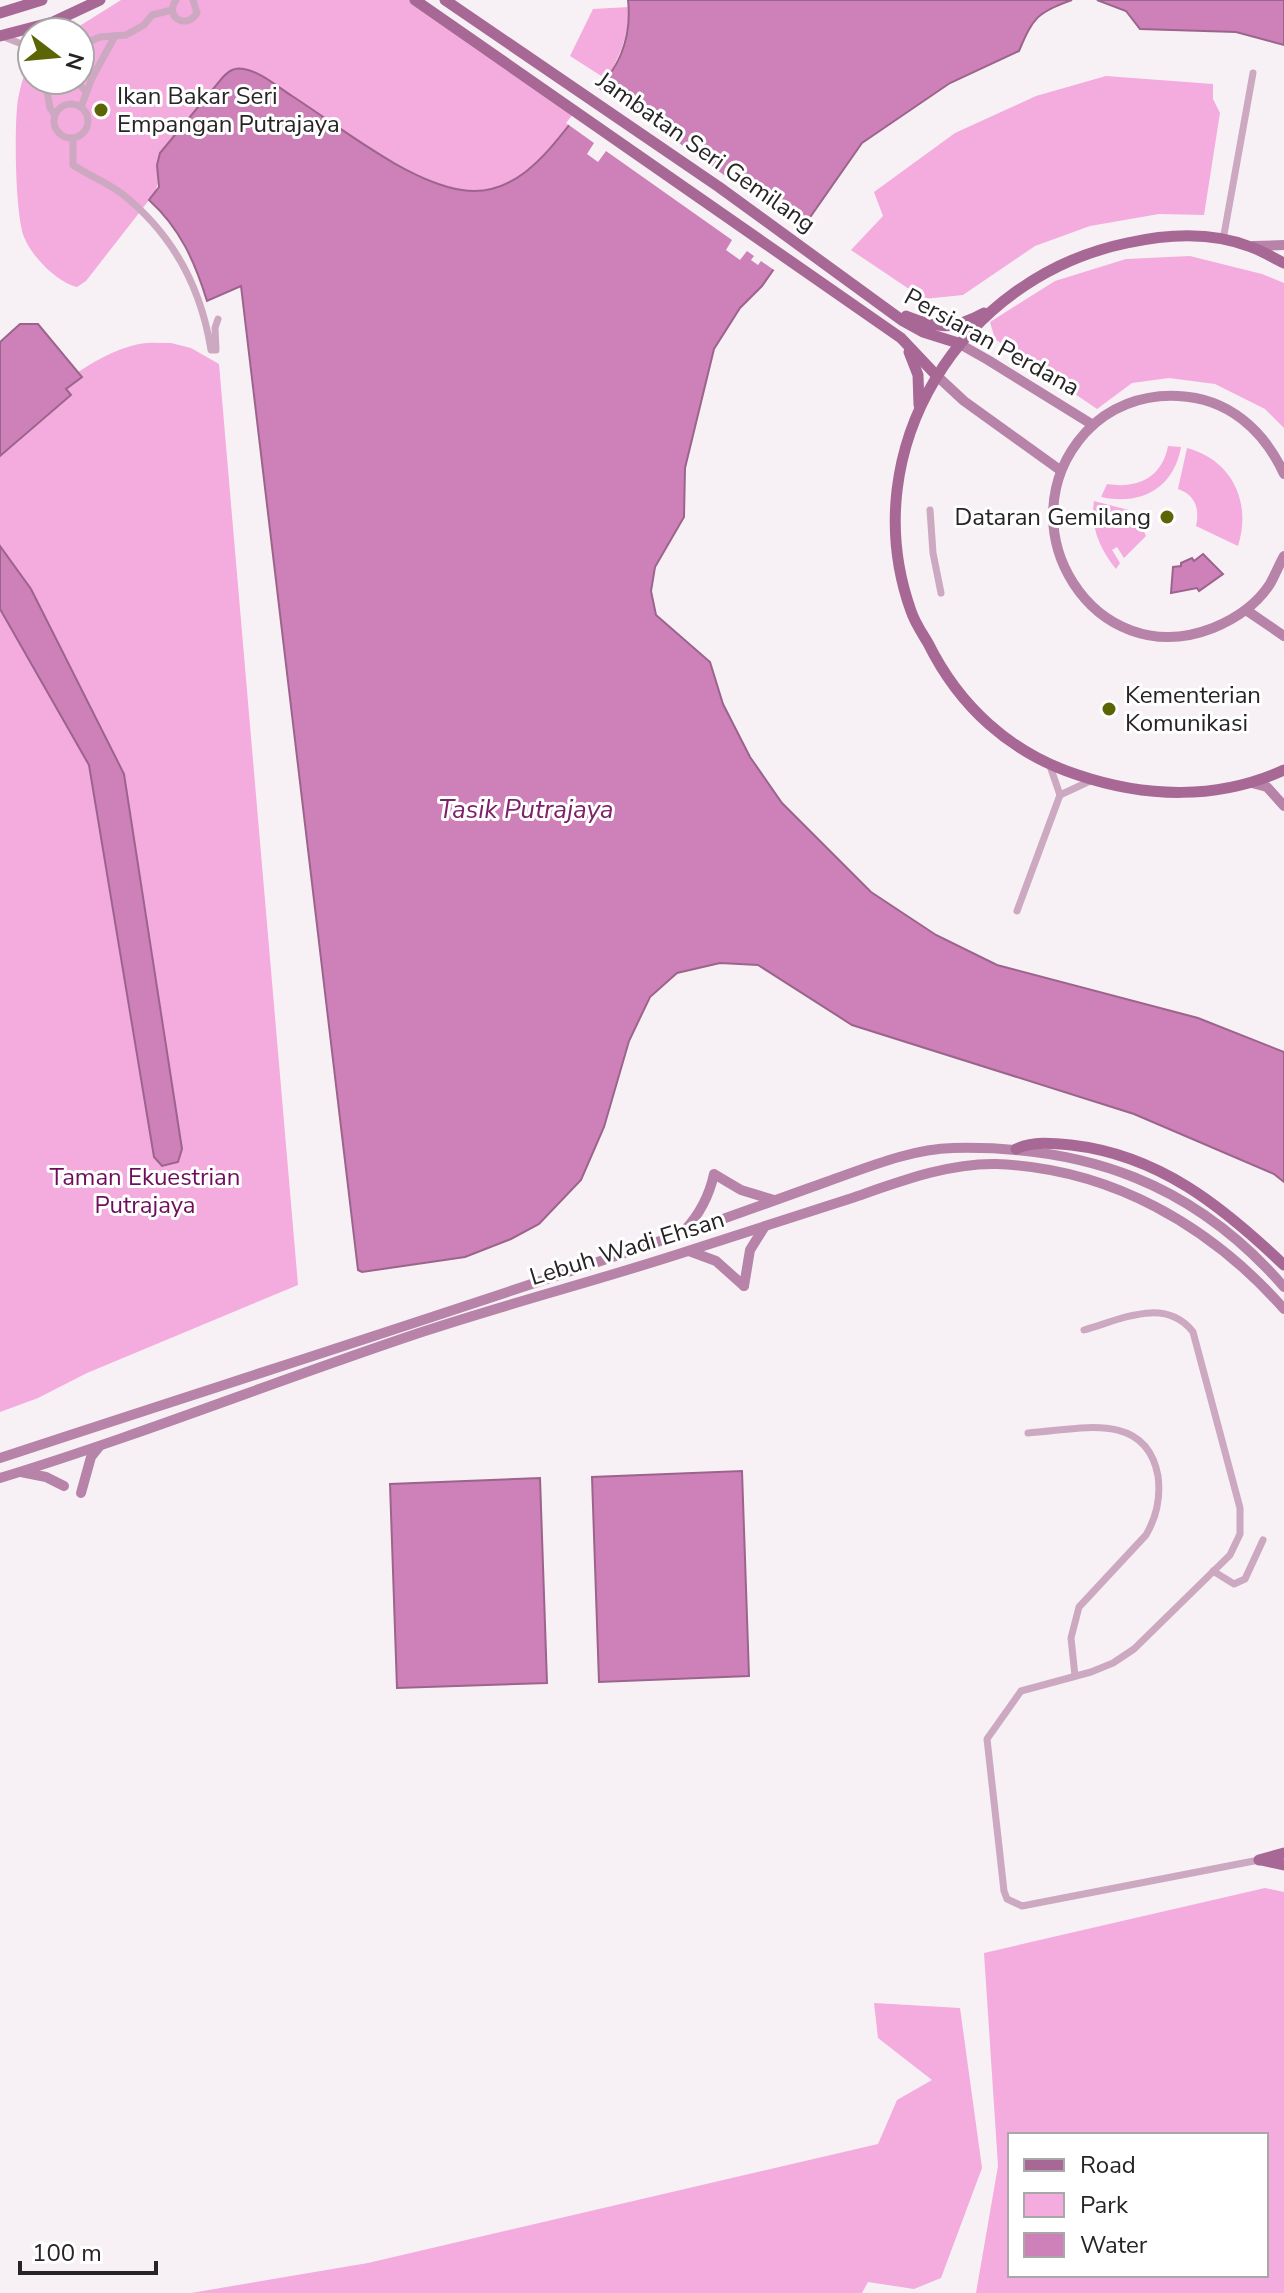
<svg xmlns="http://www.w3.org/2000/svg" width="1284" height="2293" font-family="'Nunito Sans',sans-serif">
  <style>
    .green { fill: #f4abde; fill-rule: evenodd }
    .water { fill: #ce80b8; stroke: #9c648c; stroke-width: 2 }
    .pier { fill: #f7f1f5 }
    .lines { fill: none; stroke-linecap: round; stroke-linejoin: round }
    .street { stroke: #cda8c1; stroke-width: 7 }
    .secondary { stroke: #b883a8; stroke-width: 10 }
    .primary { stroke: #a86896; stroke-width: 11 }
    .poi-dot { fill: #5c6506; stroke: #fff; stroke-width: 3 }
    .labels { text-anchor: middle; dominant-baseline: central; stroke-width: 6; stroke-linejoin: round; paint-order: stroke }
    .poi-label { font-size: 24px; fill: #272426; stroke: #fff; text-anchor: start }
    .street-label { font-size: 24px; fill: #272426; stroke: #fff }
    .park-label { font-size: 24px; fill: #6e0e5b; stroke: #fff }
    .water-label { font-size: 26px; font-style: italic; fill: #7e2169; stroke: #fff }
  </style>
  <rect width="100%" height="100%" fill="#f7f1f5"/>
  <g class="green">
    <path d="M121 0H414L576 116C554 147 523 187 483 192 425 198 304 101 251 71L241 68 231 69 160 153C156 168 162 182 153 195L86 281 77 287C57 282 32 257 24 237 15 214 14 124 18 99 21 84 25 70 32 58V80H80V32H70Z"/>
    <path d="M629 7C628 36 621 55 606 79L570 56 593 9Z"/>
    <polygon points="1106,76 1213,84 1213,99 1220,113 1204,215 1159,214 1090,226 1035,246 963,295 924,299 851,250 883,216 874,192 955,133 1036,96"/>
    <polygon points="1190,256 1262,274 1284,283 1284,428 1265,409 1215,384 1169,378 1132,383 1097,409 995,339 990,322 1055,281 1126,259"/>
    <path d="M171 343 191 348 219 364 298 1285 87 1373 38 1398 0 1412V432C37 403 92 353 139 344 149 342 161 343 171 343Z"/>
    <path d="M1168 446 1181 447C1174 488 1141 506 1101 497L1107 484C1137 489 1162 478 1168 446Z"/>
    <path d="M1187 448C1232 460 1252 502 1238 546L1196 526C1200 508 1195 495 1178 489Z"/>
    <path d="M1094 501 1140 513 1141 525 1146 536 1124 558 1117 547 1112 550 1120 563 1116 569C1100 549 1090 527 1094 501Z"/>
    <path d="M1265 1888 1284 1892V2293H976L998 2166 984 1953ZM1010 2135H1266V2275H1010Z"/>
    <polygon points="874,2003 960,2008 982,2168 941,2278 914,2289 868,2282 862,2293 191,2293 368,2263 878,2144 897,2100 932,2080 878,2038"/>
  </g>
  <g class="water">
    <path d="M628 0H1072C1037 12 1033 18 1019 51L950 83 862 143 762 286 740 308 714 349 685 468 684 517 655 567 651 591 656 615 710 662 723 704 750 757 782 803 871 892 936 935 997 965 1198 1018 1284 1052V1182L1274 1174 1134 1114 852 1025 758 965 720 963 677 973 650 997 629 1041 604 1127 581 1180 539 1224 511 1239 465 1257 362 1272 358 1270 241 286 207 301C195 262 180 228 149 200L159 187 157 165 160 153 223 77C229 71 234 67 244 69 261 72 278 87 292 96 339 126 408 182 462 190 518 199 552 146 582 109 595 92 613 74 621 54 628 37 630 18 628 0Z"/>
    <polygon points="1097,0 1284,0 1284,45 1236,32 1140,29 1126,11"/>
    <polygon points="20,324 38,324 82,377 66,389 71,395 0,456 0,342"/>
    <polygon points="0,546 31,589 124,774 182,1149 178,1162 162,1166 154,1157 89,765 0,609"/>
    <polygon points="1203,554 1223,574 1199,591 1197,588 1171,593 1173,567 1181,566 1181,563 1192,558 1194,561"/>
    <polygon points="742,1471 749,1676 599,1682 592,1477"/>
    <polygon points="540,1478 547,1683 397,1688 390,1484"/>
  </g>
  <polygon class="pier" points="595,86 622,105 630,93 640,100 634,111 759,200 767,190 781,200 775,209 806,230 777,272 761,261 758,265 751,260 754,256 747,251 740,260 726,250 732,240 606,151 598,162 587,154 594,143 566,123"/>
  <g class="lines">
    <g class="street">
      <path d="M176 0C164 17 186 30 197 13L193 0"/>
      <polyline points="49,32 60,21"/>
      <polyline points="4,37 32,48"/>
      <polyline points="80,46 100,37 126,35 144,25 152,15 172,10"/>
      <polyline points="80,46 92,78"/>
      <polyline points="45,80 50,108 55,115"/>
      <polyline points="76,80 86,92"/>
      <circle cx="71" cy="121" r="17"/>
      <polyline points="81,107 92,78 115,36"/>
      <path d="M73 138V165C88 175 106 182 121 193 172 233 201 287 211 350H216L215 328 218 319"/>
      <polyline points="1223,240 1253,73"/>
      <polyline points="930,510 933,553 941,593"/>
      <polyline points="1060,795 1090,781"/>
      <polyline points="1017,911 1060,795 1049,763"/>
      <path d="M1084 1330C1120 1320 1165 1296 1193 1332L1240 1508V1534L1230 1555 1134 1649 1113 1663 1091 1672 1021 1691 987 1739 1004 1891 1007 1899 1022 1906 1259 1860"/>
      <path d="M1028 1433C1077 1430 1146 1409 1158 1476 1161 1498 1157 1516 1146 1535L1079 1607 1071 1638 1075 1676"/>
      <polyline points="1213,1571 1234,1584 1245,1579 1263,1540"/>
    </g>
    <g class="secondary">
      <polyline points="1253,246 1284,245"/>
      <polyline points="958,343 988,360 1093,425"/>
      <polyline points="936,375 964,401 1060,470"/>
      <path d="M1284 474C1264 430 1228 398 1178 396 1143 394 1108 407 1085 433 1002 526 1094 675 1213 628 1235 619 1257 604 1270 584 1275 575 1279 565 1284 556"/>
      <polyline points="1246,610 1284,636"/>
      <polyline points="1252,783 1267,787 1284,806"/>
      <path d="M684 1231C700 1214 709 1197 714 1174L741 1190 774 1200"/>
      <polyline points="689,1251 716,1261 744,1286"/>
      <polyline points="744,1286 750,1250 765,1226"/>
      <path d="M0 1458C219 1386 439 1316 657 1242 713 1223 770 1202 826 1182 866 1168 910 1149 953 1148 1087 1145 1195 1184 1284 1287"/>
      <polyline points="21,1472 46,1477 64,1486"/>
      <path d="M0 1478C144 1434 283 1378 425 1331 513 1302 603 1279 691 1250 743 1233 796 1216 849 1199 896 1183 946 1163 996 1164 1110 1168 1210 1225 1284 1309"/>
      <polyline points="81,1493 91,1457 99,1447"/>
    </g>
    <g class="primary">
      <polyline points="415,0 901,338 936,375"/>
      <polyline points="445,0 719,187 903,321 923,332 958,343"/>
      <polyline points="0,13 42,0"/>
      <polyline points="0,36 53,22 100,0"/>
      <path d="M1284 263C1273 258 1263 251 1251 247 1211 231 1167 234 1127 243 962 277 853 449 911 611 915 623 922 633 928 643 959 706 1010 753 1078 775 1146 798 1218 800 1284 770"/>
      <path d="M906 316C938 329 953 330 984 313"/>
      <polyline points="909,352 918,375 919,405"/>
      <path d="M1016 1149C1033 1141 1052 1143 1071 1145 1159 1155 1222 1206 1284 1265"/>
      <polyline points="1259,1860 1284,1853"/>
      <polyline points="1261,1860 1284,1865"/>
    </g>
  </g>
  <g class="poi-dot">
    <circle cx="101" cy="110" r="8"/>
    <circle cx="1167" cy="517" r="8"/>
    <circle cx="1109" cy="709" r="8"/>
  </g>
  <g class="labels">
    <g class="poi-label">
      <text x="117" y="96">Ikan Bakar Seri<tspan x="117" dy="28">Empangan Putrajaya</tspan></text>
      <text x="1151" y="517" text-anchor="end">Dataran Gemilang</text>
      <text x="1125" y="695">Kementerian<tspan x="1125" dy="28">Komunikasi</tspan></text>
    </g>
    <g class="street-label">
      <text transform="translate(706 152) rotate(35)">Jambatan Seri Gemilang</text>
      <text transform="translate(992 342) rotate(29)">Persiaran Perdana</text>
      <text transform="translate(627 1248) rotate(-17)">Lebuh Wadi Ehsan</text>
    </g>
    <g class="park-label">
      <text x="145" y="1177">Taman Ekuestrian<tspan x="145" dy="28">Putrajaya</tspan></text>
    </g>
    <g class="water-label">
      <text x="526" y="809">Tasik Putrajaya</text>
    </g>
  </g>
  <rect x="1008" y="2133" width="260" height="144" fill="#ffffff" stroke="#a9a7a8" stroke-width="2"/>
  <rect x="1024" y="2159" width="40" height="12" fill="#a86896" stroke="#a9a7a8" stroke-width="2"/>
  <text x="1080" y="2173" font-size="24" fill="#272426">Road</text>
  <rect x="1024" y="2193" width="40" height="24" fill="#f4abde" stroke="#a9a7a8" stroke-width="2"/>
  <text x="1080" y="2213" font-size="24" fill="#272426">Park</text>
  <rect x="1024" y="2233" width="40" height="24" fill="#ce80b8" stroke="#a9a7a8" stroke-width="2"/>
  <text x="1080" y="2253" font-size="24" fill="#272426">Water</text>
  <g transform="translate(56 56) rotate(106)"><circle r="38" fill="#ffffff" stroke="#a9a7a8" stroke-width="2"/>
  <path d="M0-6L14 30L0 20L-14 30Z" fill="#5c6506"/>
  <text y="-12" font-size="22" font-weight="bold" text-anchor="middle" fill="#272426">N</text>
  </g>
  <path d="M20 2261v12h136v-12" fill="none" stroke="#272426" stroke-width="4"/>
  <text x="32" y="2261" font-size="24" fill="#272426" stroke="#ffffff" stroke-width="6" paint-order="stroke">100 m</text>
</svg>
